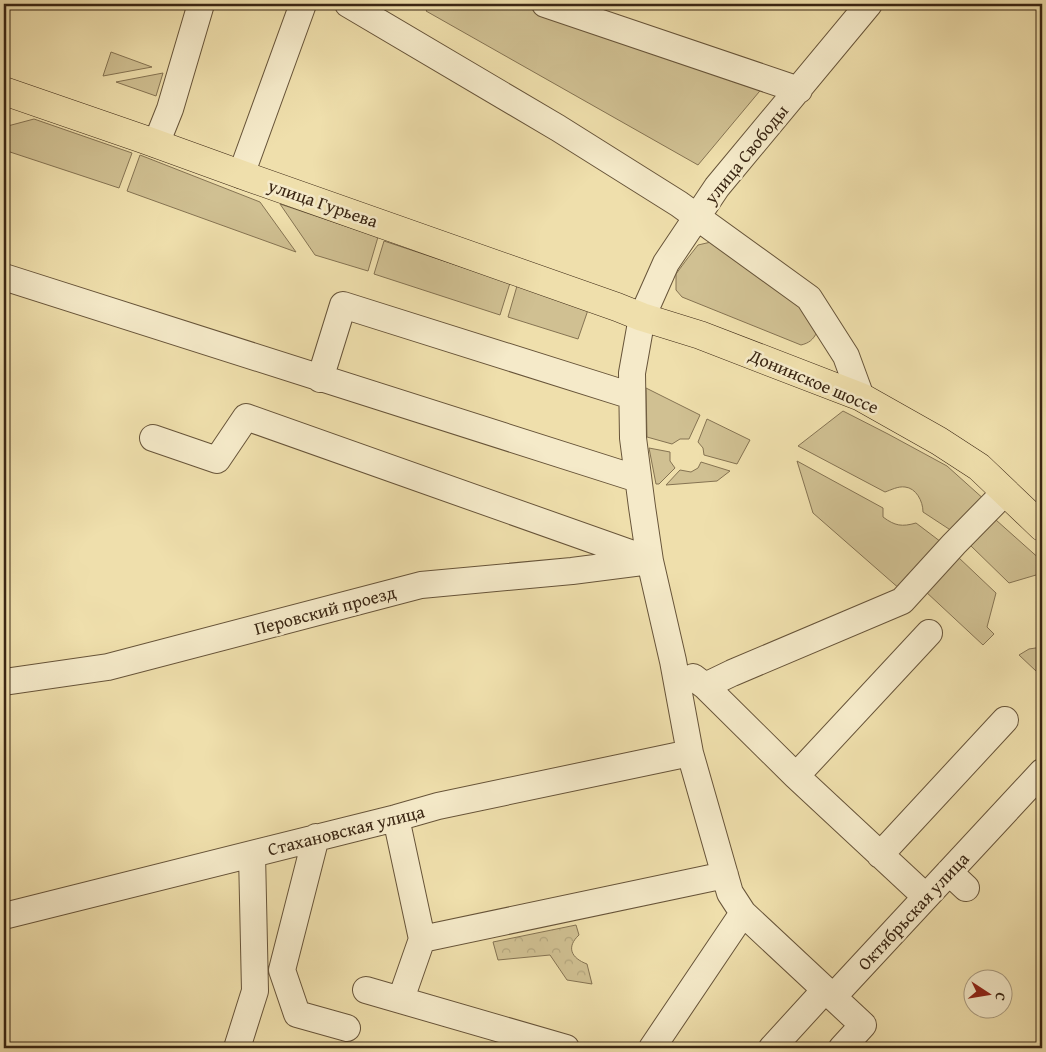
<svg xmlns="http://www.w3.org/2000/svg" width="1046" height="1052" font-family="'Gentium Book Plus',serif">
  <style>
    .grass { fill: #d0c092; stroke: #857352 }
    .park { fill: url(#park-crowns); stroke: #857352 }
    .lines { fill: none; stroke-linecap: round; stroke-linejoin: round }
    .minor-casing { stroke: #675439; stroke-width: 28 }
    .major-casing { stroke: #3a2613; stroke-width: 29 }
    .minor { stroke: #f5eac9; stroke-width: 26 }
    .major { stroke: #efdfac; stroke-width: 28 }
    .labels { text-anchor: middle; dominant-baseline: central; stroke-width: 5; stroke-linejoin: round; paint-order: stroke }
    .street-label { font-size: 18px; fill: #3a2613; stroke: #f5eac9 }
  </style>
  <defs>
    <pattern id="park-crowns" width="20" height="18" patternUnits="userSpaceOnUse" patternTransform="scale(1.25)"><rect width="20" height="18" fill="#d0c092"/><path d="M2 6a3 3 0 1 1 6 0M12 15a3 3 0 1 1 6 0" fill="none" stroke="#b3a57d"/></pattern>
  </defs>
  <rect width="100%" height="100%" fill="#efdfac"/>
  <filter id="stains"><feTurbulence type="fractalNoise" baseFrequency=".004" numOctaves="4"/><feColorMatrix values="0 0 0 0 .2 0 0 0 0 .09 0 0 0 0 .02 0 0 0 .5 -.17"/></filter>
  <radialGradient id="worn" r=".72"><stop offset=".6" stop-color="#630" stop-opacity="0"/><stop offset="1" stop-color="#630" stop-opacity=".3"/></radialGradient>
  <path class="grass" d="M 431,4 L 528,4 L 764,86 L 698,165 L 426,11 Z
    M 111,52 L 152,67 L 103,76 Z
    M 163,73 L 156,96 L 116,82 Z
    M 34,119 L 132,153 L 119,188 L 4,150 L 4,127 Z
    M 140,155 L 260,202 L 296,252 L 127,191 Z
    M 280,204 L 378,237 L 368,271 L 315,255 Z
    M 384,241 L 510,283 L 500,315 L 374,274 Z
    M 711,242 L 812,316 L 817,332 C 813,340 809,343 801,345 L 682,297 L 676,290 L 676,274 L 687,259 L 698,245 Z
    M 517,286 L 588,310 L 578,339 L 508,317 Z
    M 646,388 L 700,415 L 689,439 L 680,439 L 672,444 L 647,437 Z
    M 843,411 L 888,434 L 947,466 L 986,501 L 955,533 L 923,512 C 923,501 916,488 905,487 C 898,486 891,490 885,492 L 798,446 Z
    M 707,419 L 750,440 L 737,464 L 704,455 L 703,448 L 698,442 Z
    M 649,448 L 670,452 L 670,461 L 675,468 L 659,484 L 656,484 Z
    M 797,461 L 883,508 L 883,517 C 895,526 902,527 916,523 L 945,545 L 901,590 L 813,513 Z
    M 701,462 L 730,471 L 717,481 L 666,485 L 680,470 L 691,472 L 698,468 Z
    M 996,520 L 1042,561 L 1042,581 L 1036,575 L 1009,583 L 970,545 Z
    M 958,557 L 996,593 L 987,627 L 994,634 L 983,645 L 925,591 Z
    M 1042,647 L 1042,665 L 1036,671 L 1019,655 L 1029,649 Z"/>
  <path class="park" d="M 576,925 L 579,935 C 566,947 571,958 587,964 L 592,984 L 567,980 L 550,955 L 498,960 L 493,942 Z"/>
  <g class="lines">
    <defs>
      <path id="minor" d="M 348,4 L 558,128 L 679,204 L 809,298 L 846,356 L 861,397
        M 545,4 L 799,90
        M 156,144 L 170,109 L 201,4
        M 241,175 L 303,4
        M 4,277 L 638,479
        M 320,379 L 343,305 L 632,396
        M 153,438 L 217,460 L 246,417 L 647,559
        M 693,677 L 705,686 L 796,776 L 926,897
        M 4,682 L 108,667 L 421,585 L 572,571 L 650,561
        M 705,686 L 732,673 L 902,601 L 954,544 L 1005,492
        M 796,776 L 929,633
        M 396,818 L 422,939 L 401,999
        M 316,837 L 282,970 L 297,1014 L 347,1028
        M 880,855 L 1005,720
        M 949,872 L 966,888
        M 4,916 L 396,818 L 438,806 L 690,753
        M 422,939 L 725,875
        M 366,990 L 566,1048
        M 833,997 L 1042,772
        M 237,1048 L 255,991 L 252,854
        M 652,1048 L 743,913
        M 772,1048 L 825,990
        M 842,1048 L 863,1025 L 743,913 L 730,893 L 690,753 L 673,661 L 650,561 L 642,507 L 633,438 L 632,373 L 642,317 L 666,263 L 717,187 L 869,4"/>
      <path id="major" d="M 4,91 L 143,139 L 248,177 L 617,307 L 642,317 L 700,335 L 861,397 L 939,441 L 979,467 L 1042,527"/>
    </defs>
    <use href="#minor" class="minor-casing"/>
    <use href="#major" class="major-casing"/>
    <use href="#minor" class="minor"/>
    <use href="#major" class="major"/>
  </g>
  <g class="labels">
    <g class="street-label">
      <text transform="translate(746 154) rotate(-51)">улица Свободы</text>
      <text transform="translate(323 203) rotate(19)">улица Гурьева</text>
      <text transform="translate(814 381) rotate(23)">Донинское шоссе</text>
      <text transform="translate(325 610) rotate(-15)">Перовский проезд</text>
      <text transform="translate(346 830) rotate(-14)">Стахановская улица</text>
      <text transform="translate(913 911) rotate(-47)">Октябрьская улица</text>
    </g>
  </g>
  <rect width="1046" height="1052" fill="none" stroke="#efdfac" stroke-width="20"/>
  <rect x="5" y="5" width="1036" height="1042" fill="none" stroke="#3a2613" stroke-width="2.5"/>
  <rect x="10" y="10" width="1026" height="1032" fill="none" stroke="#3a2613"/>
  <g transform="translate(988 994) rotate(102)"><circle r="24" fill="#f5eac9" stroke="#aa9c80"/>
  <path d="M0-4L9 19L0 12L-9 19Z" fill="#8f2418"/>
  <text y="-8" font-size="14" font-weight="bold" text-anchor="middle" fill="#3a2613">С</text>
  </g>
  <rect width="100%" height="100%" filter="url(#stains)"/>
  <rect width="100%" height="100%" fill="url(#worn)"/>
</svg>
